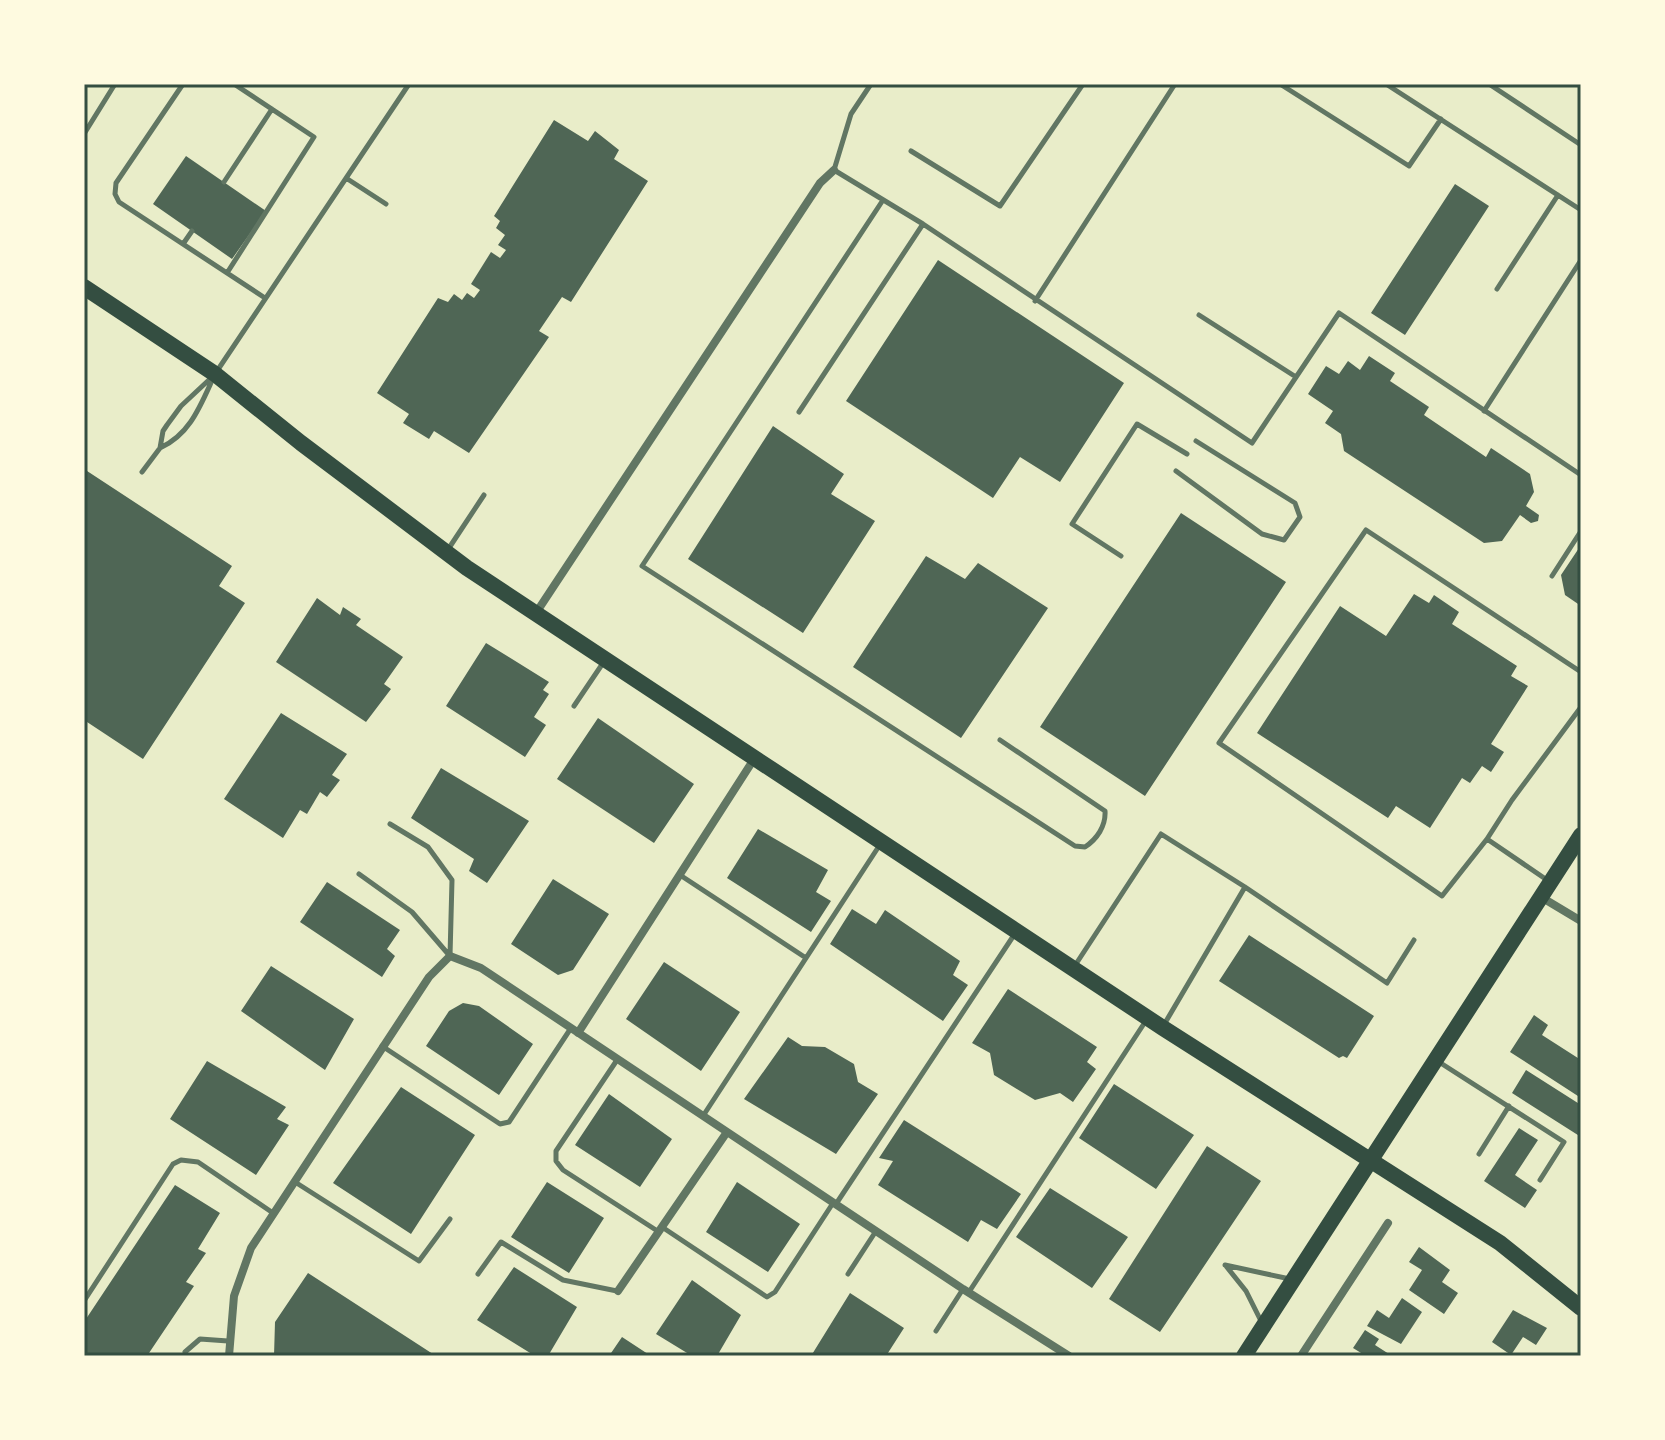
<svg xmlns="http://www.w3.org/2000/svg" width="1665" height="1440" font-family="'Space Grotesk',sans-serif">
  <style>
    .building { fill: #4f6655 }
    .lines { fill: none; stroke-linecap: round; stroke-linejoin: round }
    .service { stroke: #617663; stroke-width: 5 }
    .minor { stroke: #617663; stroke-width: 8 }
    .secondary { stroke: #344e41; stroke-width: 16 }
    .neatline { fill: none; stroke: #344e41; stroke-width: 3 }
  </style>
  <rect width="100%" height="100%" fill="#e9edc9"/>
  <path class="building" d="M 554,120 L 588,141 L 595,131 L 619,150 L 614,159 L 648,181 L 571,302 L 562,297 L 539,331 L 549,337 L 469,453 L 434,431 L 429,439 L 403,423 L 409,414 L 377,393 L 438,298 L 448,302 L 454,294 L 462,300 L 467,293 L 474,298 L 480,290 L 471,284 L 491,252 L 500,258 L 506,250 L 498,245 L 505,235 L 496,228 L 500,221 L 494,216 Z
    M 186,156 L 266,211 L 232,259 L 153,204 Z
    M 1455,184 L 1489,206 L 1405,335 L 1371,313 Z
    M 938,260 L 1124,383 L 1060,482 L 1020,457 L 993,498 L 846,401 Z
    M 1369,356 L 1395,373 L 1390,381 L 1429,407 L 1424,415 L 1486,457 L 1491,448 L 1530,474 L 1534,492 L 1526,506 L 1539,515 L 1538,521 L 1531,523 L 1520,515 L 1502,541 L 1484,543 L 1344,451 L 1341,434 L 1325,423 L 1333,411 L 1308,394 L 1326,366 L 1339,374 L 1348,361 L 1360,370 Z
    M 773,426 L 844,474 L 831,494 L 875,521 L 803,633 L 688,559 Z
    M 84,469 L 232,566 L 219,586 L 245,603 L 143,759 L 84,720 Z
    M 1181,513 L 1286,582 L 1145,796 L 1040,727 Z
    M 1581,545 L 1581,606 L 1565,595 L 1561,575 Z
    M 926,556 L 965,579 L 978,563 L 1048,608 L 961,738 L 853,667 Z
    M 1414,594 L 1429,603 L 1434,595 L 1459,612 L 1452,624 L 1517,666 L 1511,676 L 1528,686 L 1491,744 L 1504,752 L 1491,772 L 1482,766 L 1470,783 L 1462,778 L 1430,828 L 1396,806 L 1388,818 L 1257,733 L 1340,606 L 1386,636 Z
    M 317,598 L 340,615 L 343,607 L 361,619 L 356,625 L 403,657 L 384,684 L 391,689 L 366,722 L 276,662 Z
    M 486,643 L 549,682 L 543,690 L 549,694 L 534,717 L 546,725 L 525,757 L 446,706 Z
    M 281,713 L 347,754 L 332,775 L 340,780 L 327,797 L 320,792 L 307,814 L 300,810 L 283,838 L 224,799 Z
    M 598,718 L 694,784 L 654,843 L 557,779 Z
    M 441,768 L 529,821 L 487,883 L 469,871 L 474,859 L 411,818 Z
    M 758,829 L 828,870 L 816,892 L 831,901 L 811,932 L 727,878 Z
    M 553,879 L 609,914 L 573,970 L 558,975 L 511,944 Z
    M 327,882 L 400,930 L 387,949 L 395,956 L 382,977 L 300,922 Z
    M 852,909 L 876,924 L 885,910 L 960,961 L 953,975 L 968,985 L 943,1021 L 830,944 Z
    M 1249,935 L 1374,1016 L 1347,1058 L 1343,1056 L 1339,1058 L 1219,981 Z
    M 664,962 L 740,1012 L 701,1071 L 626,1019 Z
    M 271,966 L 354,1019 L 325,1070 L 241,1011 Z
    M 1008,989 L 1097,1047 L 1087,1062 L 1096,1069 L 1073,1102 L 1060,1093 L 1035,1100 L 994,1075 L 990,1053 L 972,1043 Z
    M 463,1003 L 479,1006 L 533,1044 L 499,1095 L 426,1046 L 449,1011 Z
    M 1534,1015 L 1548,1025 L 1542,1035 L 1581,1060 L 1581,1098 L 1510,1052 Z
    M 788,1037 L 802,1046 L 825,1047 L 854,1064 L 858,1082 L 878,1094 L 836,1154 L 744,1099 Z
    M 207,1061 L 286,1107 L 277,1119 L 289,1125 L 256,1175 L 170,1119 Z
    M 1526,1070 L 1581,1105 L 1581,1137 L 1512,1093 Z
    M 1114,1084 L 1194,1135 L 1156,1189 L 1079,1138 Z
    M 401,1087 L 475,1135 L 411,1234 L 333,1183 Z
    M 609,1094 L 672,1139 L 640,1187 L 575,1145 Z
    M 904,1120 L 1021,1194 L 997,1229 L 981,1220 L 968,1242 L 878,1185 L 893,1161 L 879,1158 Z
    M 1519,1128 L 1538,1140 L 1515,1175 L 1537,1190 L 1525,1208 L 1484,1181 Z
    M 1207,1146 L 1261,1181 L 1160,1332 L 1109,1299 Z
    M 547,1182 L 604,1218 L 569,1273 L 511,1237 Z
    M 737,1182 L 800,1224 L 768,1272 L 706,1232 Z
    M 175,1185 L 220,1213 L 198,1249 L 206,1253 L 186,1282 L 194,1286 L 147,1356 L 84,1356 L 84,1322 Z
    M 1050,1188 L 1128,1237 L 1092,1288 L 1016,1237 Z
    M 1419,1247 L 1450,1270 L 1442,1282 L 1458,1293 L 1444,1314 L 1409,1290 L 1422,1270 L 1409,1262 Z
    M 514,1267 L 577,1307 L 548,1356 L 535,1356 L 477,1320 Z
    M 308,1273 L 436,1356 L 274,1356 L 275,1322 Z
    M 692,1280 L 741,1315 L 717,1356 L 692,1356 L 656,1334 Z
    M 850,1293 L 904,1328 L 886,1356 L 811,1356 Z
    M 1402,1298 L 1422,1312 L 1401,1344 L 1367,1326 L 1377,1310 L 1389,1318 Z
    M 1513,1310 L 1547,1328 L 1536,1345 L 1523,1337 L 1511,1355 L 1492,1342 Z
    M 1365,1330 L 1379,1339 L 1375,1345 L 1389,1354 L 1387,1356 L 1366,1356 L 1353,1348 Z
    M 622,1337 L 651,1356 L 609,1356 Z"/>
  <g class="lines">
    <path class="service" d="M 183,84 L 116,183 L 115,194 L 119,202 L 265,298
      M 871,84 L 851,114 L 834,170 L 923,224 L 1252,443 L 1339,313 L 1581,475
      M 1280,84 L 1409,166 L 1441,119
      M 1386,84 L 1581,210
      M 1489,84 L 1581,145
      M 84,134 L 115,84
      M 911,151 L 1000,206 L 1083,84
      M 346,178 L 386,204
      M 224,182 L 272,109
      M 883,200 L 642,566 L 1075,846 L 1085,847 C 1097,839 1106,826 1105,811 L 1000,740
      M 183,244 L 192,231
      M 227,273 L 314,137 L 234,84
      M 1497,289 L 1558,195
      M 1035,301 L 1175,84
      M 1199,315 L 1296,377
      M 1484,411 L 1581,260
      M 799,412 L 923,224
      M 160,448 C 191,434 201,404 215,374 L 409,84
      M 1176,471 L 1262,534 L 1284,540 L 1300,517 L 1295,503 L 1196,441
      M 142,472 L 160,448 L 163,431 L 167,425 L 181,406 L 211,378
      M 449,548 L 484,495
      M 1121,556 L 1072,524 L 1137,424 L 1187,454
      M 1552,576 L 1581,531
      M 574,706 L 603,663
      M 390,824 L 428,847 L 452,880 L 450,956
      M 1487,839 L 1512,800 L 1581,707
      M 359,874 L 412,912 L 449,955
      M 680,875 L 806,958
      M 1547,880 L 1487,839 L 1442,896 L 1219,743 L 1366,530 L 1581,672
      M 1074,967 L 1161,834 L 1245,887
      M 1165,1023 L 1245,887 L 1387,983 L 1414,940
      M 382,1046 L 500,1124 L 509,1122 L 571,1028
      M 617,1060 L 556,1151 L 556,1161 L 563,1170 L 659,1232
      M 1439,1062 L 1564,1142 L 1540,1180
      M 703,1116 L 881,843
      M 1479,1154 L 1509,1106
      M 295,1182 L 419,1261 L 450,1219
      M 836,1204 L 1014,935
      M 662,1227 L 767,1297 L 775,1292 L 833,1203
      M 1225,1265 L 1290,1279
      M 1226,1266 L 1246,1291 L 1261,1321
      M 478,1274 L 501,1242 L 563,1280 L 617,1291
      M 848,1274 L 876,1231
      M 969,1292 L 1147,1019
      M 84,1301 L 173,1164 L 181,1160 L 198,1162 L 273,1213
      M 936,1331 L 963,1289
      M 185,1352 L 200,1339 L 228,1341"/>
    <path class="minor" d="M 536,613 L 820,183 L 834,170
      M 1541,897 L 1581,921
      M 578,1033 L 754,759
      M 618,1291 L 727,1132
      M 229,1356 L 234,1296 L 251,1248 L 429,977 L 450,956 L 481,968 L 963,1289 L 1069,1356
      M 1301,1356 L 1388,1223"/>
    <path class="secondary" d="M 84,287 L 215,374 L 301,443 L 467,568 L 1163,1028 L 1500,1243 L 1581,1308
      M 1244,1356 L 1581,835"/>
  </g>
  <rect width="1665" height="1440" fill="none" stroke="#fefae0" stroke-width="172"/>
  <rect x="86" y="86" width="1493" height="1268" class="neatline"/>
</svg>
